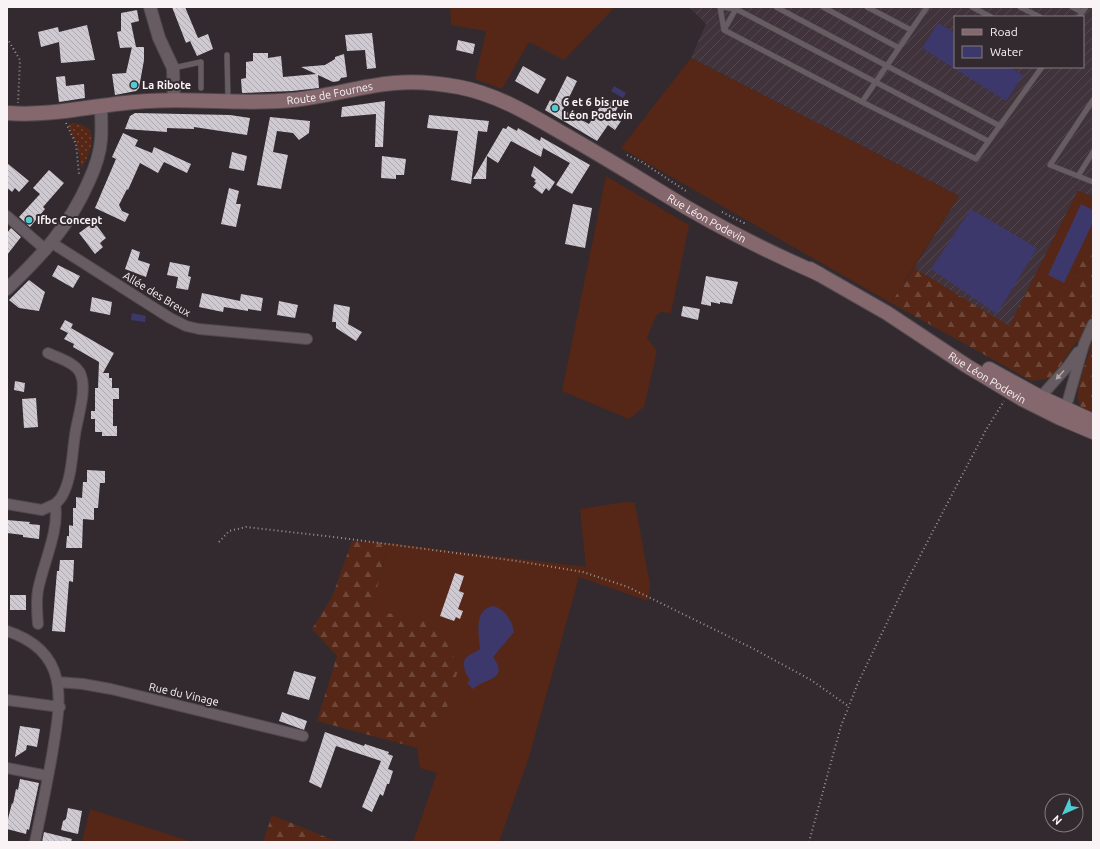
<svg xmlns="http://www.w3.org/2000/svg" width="1100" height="849" font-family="Ubuntu,sans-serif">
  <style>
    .industrial { fill: url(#industrial-furrows); fill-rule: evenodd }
    .grass { fill: #562716 }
    .forest { fill: url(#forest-firs) }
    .garden { fill: url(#garden-dots) }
    .water { fill: #3d386b }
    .building { fill: url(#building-back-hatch) }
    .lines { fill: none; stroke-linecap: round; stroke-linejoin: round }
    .service-casing { stroke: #4f484c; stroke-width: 6 }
    .minor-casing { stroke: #4f484c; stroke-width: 12 }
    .tertiary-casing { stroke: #4f484c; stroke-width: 14 }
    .secondary-casing { stroke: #4f484c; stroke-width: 16 }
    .path { stroke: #9a9396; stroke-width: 2; stroke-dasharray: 1 3; stroke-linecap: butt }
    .service { stroke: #665c61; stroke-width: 5 }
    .minor { stroke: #665c61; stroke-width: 10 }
    .tertiary { stroke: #665c61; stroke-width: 12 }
    .secondary { stroke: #85686e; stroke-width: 14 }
    .oneway { fill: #b0a8ac }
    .poi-dot { fill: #51ccd3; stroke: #322a2e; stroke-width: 1.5 }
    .labels { text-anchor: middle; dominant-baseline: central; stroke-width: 4; stroke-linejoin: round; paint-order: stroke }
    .poi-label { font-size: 11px; font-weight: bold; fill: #f9f3f6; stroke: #322a2e; text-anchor: start }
    .street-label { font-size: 11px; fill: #f9f3f6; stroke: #322a2e }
  </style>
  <defs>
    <pattern id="industrial-furrows" width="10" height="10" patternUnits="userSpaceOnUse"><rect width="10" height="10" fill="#41333b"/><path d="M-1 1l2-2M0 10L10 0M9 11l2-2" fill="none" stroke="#54474e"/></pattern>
    <pattern id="forest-firs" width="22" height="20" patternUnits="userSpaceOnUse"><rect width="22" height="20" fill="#562716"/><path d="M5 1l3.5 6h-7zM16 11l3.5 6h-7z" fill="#6f4738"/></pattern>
    <pattern id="garden-dots" width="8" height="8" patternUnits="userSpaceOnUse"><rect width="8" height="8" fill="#562716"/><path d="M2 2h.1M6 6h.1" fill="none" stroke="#6f4738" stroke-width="1.8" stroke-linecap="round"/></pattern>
    <pattern id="building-back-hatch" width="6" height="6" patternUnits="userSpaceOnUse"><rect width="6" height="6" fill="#cfc9d2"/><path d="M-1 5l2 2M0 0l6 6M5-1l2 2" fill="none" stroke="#aea9b0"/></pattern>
  </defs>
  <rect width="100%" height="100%" fill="#322a2e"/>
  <path class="industrial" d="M 689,7 L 1093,7 L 1093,197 L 1078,191 L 1009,327 L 914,268 L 959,196 L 691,58 L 706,24 ZM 955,17 L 1083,17 L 1083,67 L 955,67 Z"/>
  <path class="grass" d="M 450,7 L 615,7 L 564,60 L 529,42 L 502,89 L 475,79 L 486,31 L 451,25 Z
    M 691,58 L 959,196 L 891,303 L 621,148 Z
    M 606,176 L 689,225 L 671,313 L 661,312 L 656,316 L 647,338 L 657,351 L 644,407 L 629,419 L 562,391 Z
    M 1078,191 L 1093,197 L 1093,235 L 1067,294 L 1033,279 Z
    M 625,502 L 635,503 L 650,585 L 648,601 L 579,577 L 529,757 L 499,842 L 413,842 L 437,773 L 420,768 L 417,748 L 444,718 L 372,610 L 388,543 L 586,567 L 580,509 Z
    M 90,809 L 192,842 L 82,842 Z"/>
  <path class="forest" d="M 1093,235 L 1093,415 C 1089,413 1084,411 1082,408 C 1071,393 1086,366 1090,349 L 1076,342 L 1052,378 L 1032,381 L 891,303 L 914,268 L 1009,326 L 1033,279 L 1067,294 Z
    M 352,541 L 388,543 L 372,610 L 428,621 L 449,643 L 458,670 L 444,718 L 417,748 L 317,721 L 337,656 L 312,629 L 332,597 Z
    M 272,815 L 338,842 L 263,842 Z"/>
  <path class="garden" d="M 73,123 C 104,126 90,152 82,169 L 77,144 L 68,126 L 69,124 Z"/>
  <path class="water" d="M 938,23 L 955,33 L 955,67 L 1010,67 L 1023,75 L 1006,101 L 922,48 Z
    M 614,86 L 626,93 L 623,98 L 611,91 Z
    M 1081,204 L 1093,210 L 1093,222 L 1064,283 L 1048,275 Z
    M 971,209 L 1037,248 L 997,314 L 931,269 Z
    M 132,313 L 146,316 L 145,322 L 131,320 Z
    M 493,606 C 505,609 512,620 514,632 L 493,657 C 510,680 485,678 473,689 L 467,683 L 470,680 C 465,673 460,662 468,656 C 472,653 476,652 480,649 C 479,634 473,610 493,606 Z"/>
  <path class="building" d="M 172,7 L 185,7 L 198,38 L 208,34 L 213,49 L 197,56 L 190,41 L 186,43 Z
    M 137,10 L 139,21 L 131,23 L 136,47 L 120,48 L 117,32 L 121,31 L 121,13 Z
    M 87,25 L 95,60 L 61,63 L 59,42 L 41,47 L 38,32 L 58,27 L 59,32 Z
    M 372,33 L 376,68 L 367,69 L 365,50 L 347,51 L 345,35 Z
    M 458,40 L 475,44 L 473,54 L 456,50 Z
    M 132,47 L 144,47 L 144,60 L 139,88 L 136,91 L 115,95 L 112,74 L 126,73 Z
    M 253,53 L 268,53 L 268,58 L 281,56 L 283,77 L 316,74 L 301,67 L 325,65 L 335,59 L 335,57 L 344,54 L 347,77 L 341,78 L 339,81 L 333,82 L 318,75 L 319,88 L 292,91 L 242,93 L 241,79 L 246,78 L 246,62 L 253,61 Z
    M 523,66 L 546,79 L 538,94 L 515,81 Z
    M 65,76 L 66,86 L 84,84 L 85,98 L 59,102 L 56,77 Z
    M 567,76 L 577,81 L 563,110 L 589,124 L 605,99 L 618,107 L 613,116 L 621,121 L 615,130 L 608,125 L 597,141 L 545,110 L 550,100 L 554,102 Z
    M 385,101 L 383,147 L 375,147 L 376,114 L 341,117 L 342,107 Z
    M 135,113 L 230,115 L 250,118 L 247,135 L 194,127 L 194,129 L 167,128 L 167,132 L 125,129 L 130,116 Z
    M 429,115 L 489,121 L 487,132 L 478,131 L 471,184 L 451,180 L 458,131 L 427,128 Z
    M 270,117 L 310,121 L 309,133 L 299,140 L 293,133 L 277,131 L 273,152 L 288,155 L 281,189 L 257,185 Z
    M 508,126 L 517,131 L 518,128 L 540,141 L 541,137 L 590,165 L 572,194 L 556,185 L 570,163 L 543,148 L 541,157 L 511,141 L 498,163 L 487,156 L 486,179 L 473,179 L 503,128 L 506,129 Z
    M 123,133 L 138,140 L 135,146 L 152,153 L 154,147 L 191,164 L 187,173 L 164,162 L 158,173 L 140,163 L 128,190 L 127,189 L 119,205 L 122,211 L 129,214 L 125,222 L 95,208 L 116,159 L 112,157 Z
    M 232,152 L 247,156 L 244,171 L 229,168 Z
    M 382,156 L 406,159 L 404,175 L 396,175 L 396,179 L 381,178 Z
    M 7,163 L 29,181 L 19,192 L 15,188 L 12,192 L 7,188 Z
    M 534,166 L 555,182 L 549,191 L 546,188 L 542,194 L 533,187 L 536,183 L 534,181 L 536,180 L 531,176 Z
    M 49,170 L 64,183 L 43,207 L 45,209 L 30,227 L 19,217 L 40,194 L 33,188 Z
    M 229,188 L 239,191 L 236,204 L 241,204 L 236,227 L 221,224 Z
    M 573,204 L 592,208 L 585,248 L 565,244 Z
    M 94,222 L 106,238 L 100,243 L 103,247 L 95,254 L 79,233 Z
    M 11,228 L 21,237 L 7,255 L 7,233 Z
    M 132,249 L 140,252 L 138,260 L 150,264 L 146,277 L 125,269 Z
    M 170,262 L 190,266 L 188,276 L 191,277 L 188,290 L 176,288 L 178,277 L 167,275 Z
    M 58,265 L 80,276 L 73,288 L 52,276 Z
    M 706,276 L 738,282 L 732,304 L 720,302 L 720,304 L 711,302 L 711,306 L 701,304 Z
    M 29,280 L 45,292 L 39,311 L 19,308 L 9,300 Z
    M 202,293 L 240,301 L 241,294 L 263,298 L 261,311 L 248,309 L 248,311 L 224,307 L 223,312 L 199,307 Z
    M 92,297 L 112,302 L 110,315 L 90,311 Z
    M 279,301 L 298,305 L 295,318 L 277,315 Z
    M 334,304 L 350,307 L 348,324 L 362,332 L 356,341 L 336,328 L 336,322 L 332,322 Z
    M 683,306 L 700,309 L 698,320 L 681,316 Z
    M 65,320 L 73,324 L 71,328 L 114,353 L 103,373 L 109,373 L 109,378 L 112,378 L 112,388 L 119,388 L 119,399 L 113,399 L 113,426 L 117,426 L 117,436 L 102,436 L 102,432 L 95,432 L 95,419 L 91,419 L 91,411 L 95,411 L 95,388 L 98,388 L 99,362 L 73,347 L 74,344 L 64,339 L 68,333 L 60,329 Z
    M 15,381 L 25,383 L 24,392 L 14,390 Z
    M 36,398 L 38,427 L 24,428 L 22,399 Z
    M 87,470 L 105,471 L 105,483 L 100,483 L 98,508 L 94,508 L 94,520 L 83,519 L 82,548 L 66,548 L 67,536 L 69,536 L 69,525 L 73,526 L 73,508 L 76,508 L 76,497 L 82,498 L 83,482 L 87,482 Z
    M 7,520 L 30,522 L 29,524 L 40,525 L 39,539 L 23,537 L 23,535 L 7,533 Z
    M 60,560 L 74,560 L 73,582 L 69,581 L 65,632 L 52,631 L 57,571 L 59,571 Z
    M 455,573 L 464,576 L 459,591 L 464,593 L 458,609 L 463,611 L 460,619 L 456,617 L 454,621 L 440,616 Z
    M 10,595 L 26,595 L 26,610 L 10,610 Z
    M 294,671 L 316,677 L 309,700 L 287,694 Z
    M 282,712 L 307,721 L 304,730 L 279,721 Z
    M 20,726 L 40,729 L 37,747 L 27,745 L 26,750 L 15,757 Z
    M 325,732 L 364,746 L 365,744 L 389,752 L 388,754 L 393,756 L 388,769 L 393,771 L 389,784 L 387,784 L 383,796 L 380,794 L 372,812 L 362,807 L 381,761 L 336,746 L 321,788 L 309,782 Z
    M 20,779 L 39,783 L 29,830 L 27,829 L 26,834 L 7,829 L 7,823 L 12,803 L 13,804 L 16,789 L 18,790 Z
    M 68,808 L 82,811 L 78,834 L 61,830 L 63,821 L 66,819 Z
    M 44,832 L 72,839 L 71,842 L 42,842 Z"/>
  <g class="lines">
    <defs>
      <path id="service" d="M 720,7 L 724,30
        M 721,7 L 736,9 L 988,141
        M 737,7 L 724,30 L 862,102 L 927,7
        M 776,7 L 1000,126
        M 823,7 L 899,48
        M 867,7 L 911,30
        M 972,7 L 991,17
        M 1020,7 L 1040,17
        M 1072,7 L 1082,12
        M 1079,17 L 1086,7
        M 227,55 L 228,101
        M 173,68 L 201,62 L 201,88
        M 1093,100 L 1050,165 L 1093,182
        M 862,102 L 976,159 L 1042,67
        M 1078,176 L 1093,152"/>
      <path id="minor" d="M 7,216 L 46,250
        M 52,243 L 170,318 L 186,326 L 199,329 L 307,339
        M 1038,402 L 1045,392 L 1068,366 L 1078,352
        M 1063,413 L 1068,400 L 1084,344 L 1093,324
        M 7,504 L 42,510 L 55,504
        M 38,624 C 37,613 36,601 38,590 C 43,564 60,529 55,504 C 59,501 62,497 64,492 C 72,475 72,454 75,435 C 77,419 87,391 81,375 C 77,363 58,358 48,353
        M 7,631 C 71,652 61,701 52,755 C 47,784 41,813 35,842
        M 58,682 L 83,684 L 111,689 L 303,736
        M 7,700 L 60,707
        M 7,768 L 48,776"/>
      <path id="tertiary" d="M 150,7 L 159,38 L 173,68 L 174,100
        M 7,289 C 42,255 69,227 89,181 C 95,168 100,154 101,140 C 102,129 101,117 101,106"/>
      <g id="secondary">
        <path id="s1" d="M 7,113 C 55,117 101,103 149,101 C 197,98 244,105 292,100 C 326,97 360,86 394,83 C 415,81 438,83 459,87 C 495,94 526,112 557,130 C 592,150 627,171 661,192 C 712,224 764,250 819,274"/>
        <path id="s2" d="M 810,269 L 887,313 L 967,366 L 1022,399 L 1060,418 L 1093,432"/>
        <path d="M 989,369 L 1040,397 L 1093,421"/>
      </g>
    </defs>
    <use href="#service" class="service-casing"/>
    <use href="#minor" class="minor-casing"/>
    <use href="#tertiary" class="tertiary-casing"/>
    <use href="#secondary" class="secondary-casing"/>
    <path class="path" d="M 7,38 L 20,60 L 18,103
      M 66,123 L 76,144 L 79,174
      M 627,155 L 642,162 L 686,191
      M 722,212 L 744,223 L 744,225
      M 219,542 L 229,531 L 246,527 L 334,537 L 517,561 L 583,572 L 628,587 L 752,648 L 811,680 L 848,706
      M 809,842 L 841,726 L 858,683 L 907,581 L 957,485 L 986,430 L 1004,401"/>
    <use href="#service" class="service"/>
    <use href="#minor" class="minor"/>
    <use href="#tertiary" class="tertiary"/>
    <use href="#secondary" class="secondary"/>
  </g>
  <defs><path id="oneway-solid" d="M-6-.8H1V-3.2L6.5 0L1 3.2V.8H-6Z"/></defs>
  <use class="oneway" href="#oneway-solid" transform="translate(1060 375) rotate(132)"/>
  <g class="poi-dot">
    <circle cx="134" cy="85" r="4"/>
    <circle cx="555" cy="108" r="4"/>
    <circle cx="29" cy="220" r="4"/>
  </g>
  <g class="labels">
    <g class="poi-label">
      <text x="142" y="85">La Ribote</text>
      <text x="563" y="102">6 et 6 bis rue<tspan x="563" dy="13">Léon Podevin</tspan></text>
      <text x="37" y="220">Ifbc Concept</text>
    </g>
    <g class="street-label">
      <text stroke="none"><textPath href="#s1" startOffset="324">Route de Fournes</textPath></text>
      <text stroke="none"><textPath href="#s1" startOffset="736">Rue Léon Podevin</textPath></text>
      <text transform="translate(157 294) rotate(31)">Allée des Breux</text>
      <text stroke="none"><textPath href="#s2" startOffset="208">Rue Léon Podevin</textPath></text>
      <text transform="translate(184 694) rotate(13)">Rue du Vinage</text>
    </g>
  </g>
  <rect width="1100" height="849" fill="none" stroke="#f9f3f6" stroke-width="16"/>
  <rect x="954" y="16" width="130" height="52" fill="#322a2e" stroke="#827a7e"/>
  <rect x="962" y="29" width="20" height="6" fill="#85686e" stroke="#827a7e"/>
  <text x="990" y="36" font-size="12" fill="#f9f3f6">Road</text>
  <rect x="962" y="46" width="20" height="12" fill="#3d386b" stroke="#827a7e"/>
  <text x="990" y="56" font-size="12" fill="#f9f3f6">Water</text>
  <g transform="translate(1064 813) rotate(225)"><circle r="19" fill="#322a2e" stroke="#827a7e"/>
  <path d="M0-3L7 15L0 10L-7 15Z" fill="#51ccd3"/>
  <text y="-6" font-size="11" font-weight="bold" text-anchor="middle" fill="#f9f3f6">N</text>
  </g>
</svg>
